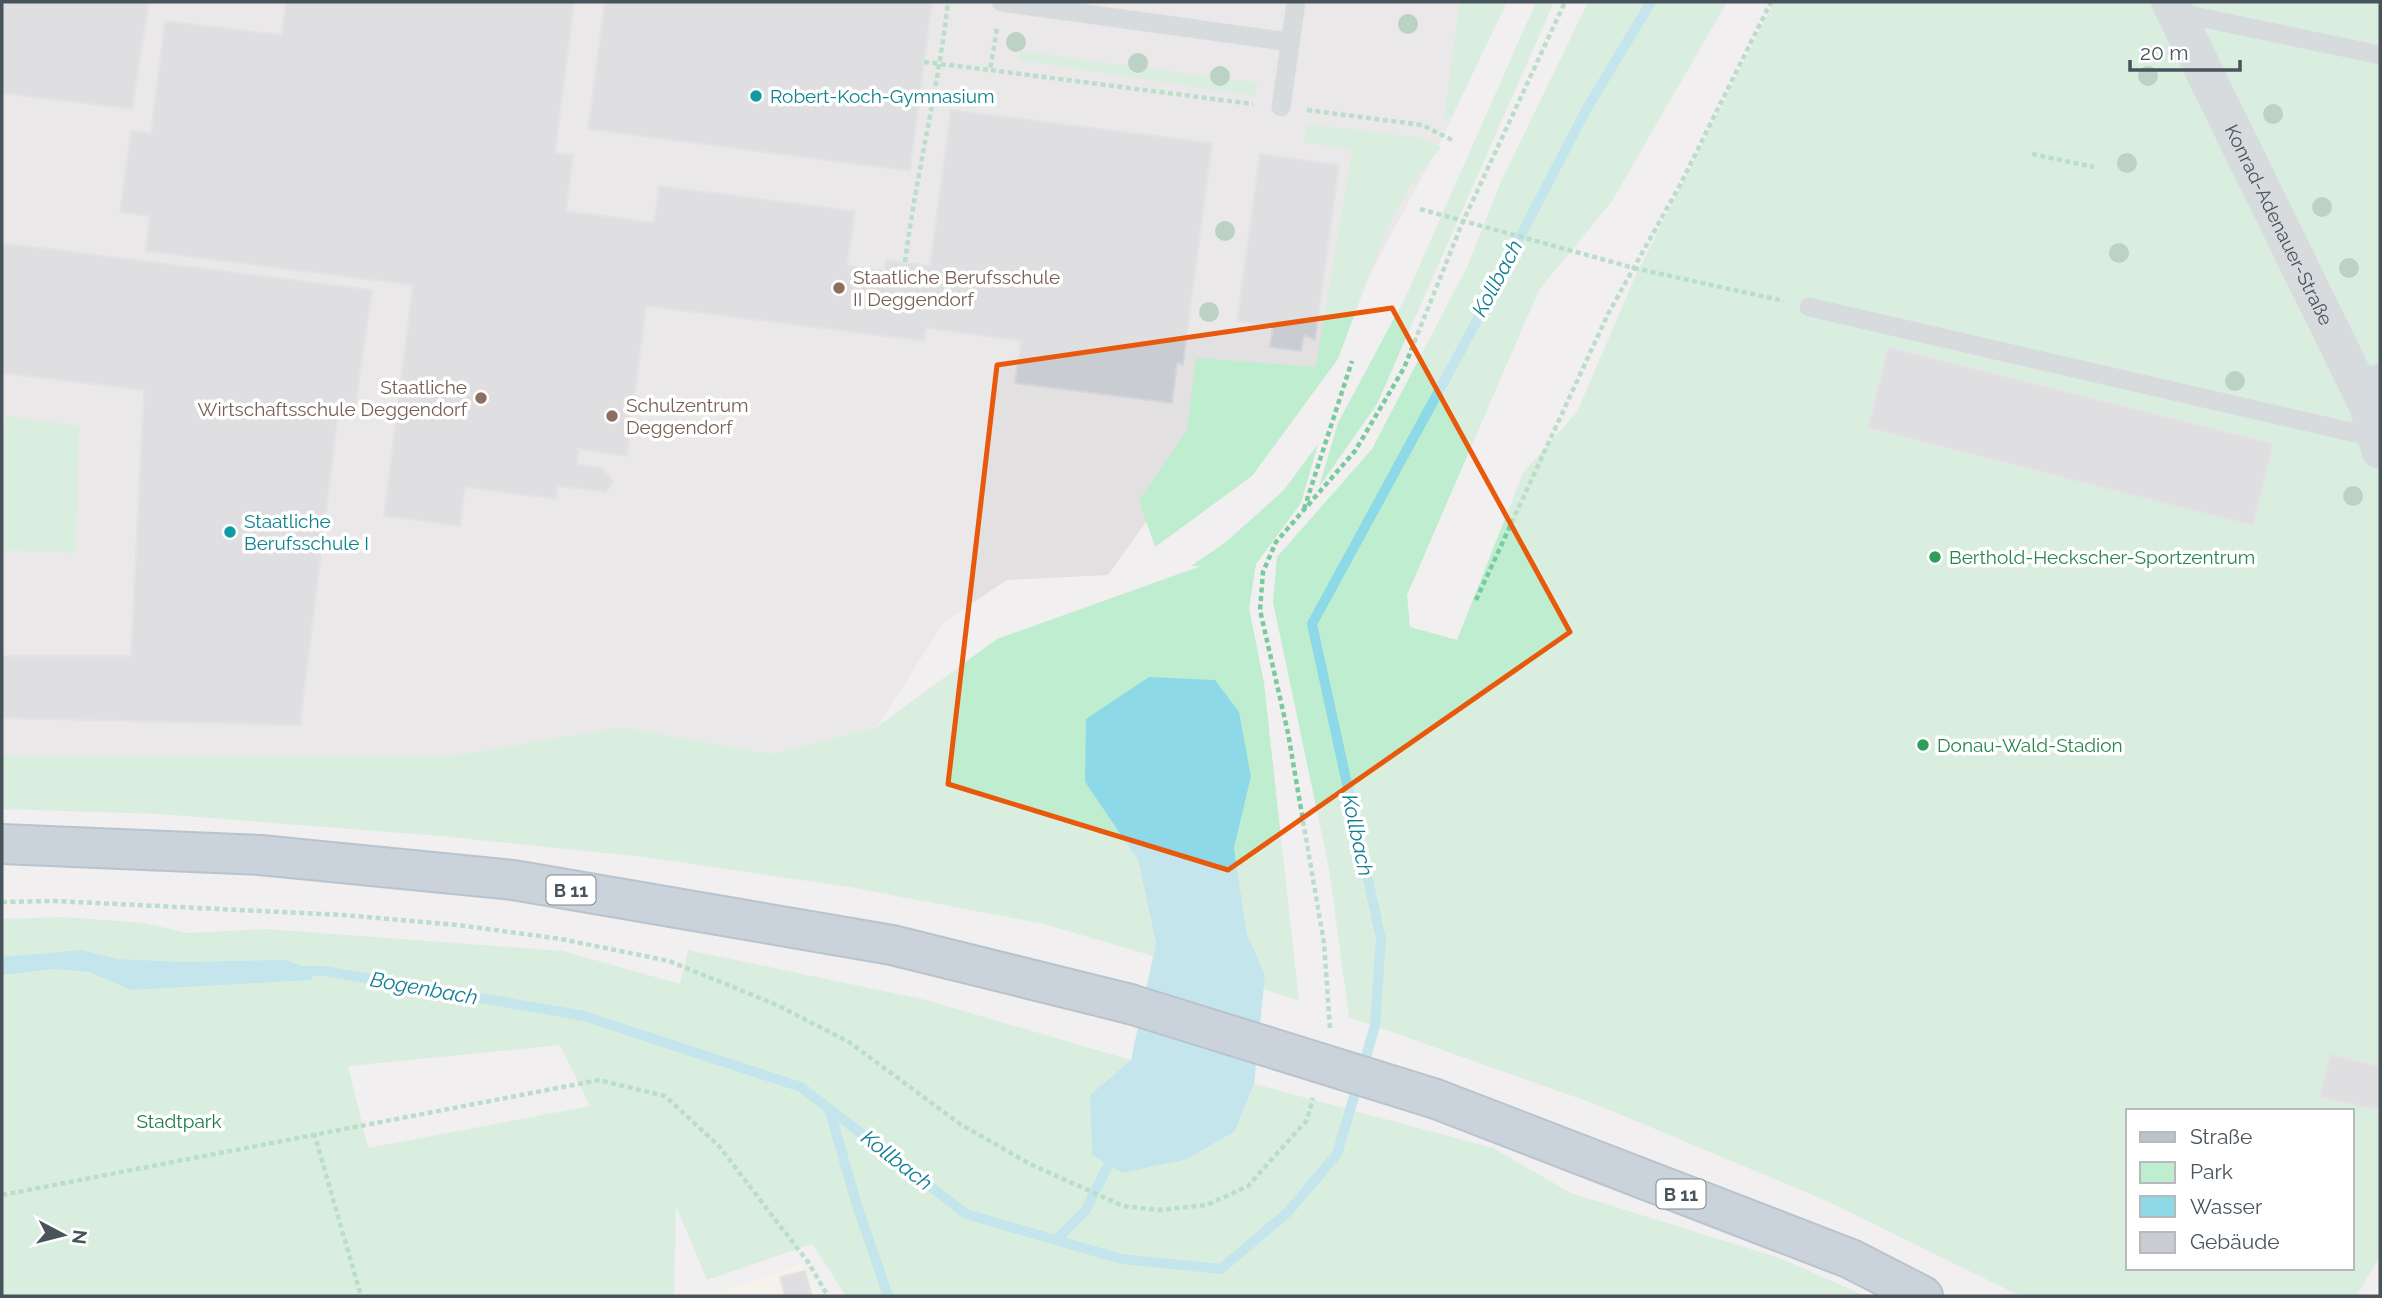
<svg xmlns="http://www.w3.org/2000/svg" width="2382" height="1298" font-family="Raleway,sans-serif">
  <style>
    .commercial { fill: #fbf5e9 }
    .education { fill: #e2e0e0 }
    .green { fill: #bfedcf; fill-rule: evenodd }
    .water { fill: #8ed9e8 }
    .lines { fill: none; stroke-linecap: round; stroke-linejoin: round }
    .stream { stroke: #8ed9e8; stroke-width: 10 }
    .building { fill: #c9ccd1; stroke: #d3d5da; stroke-width: 2 }
    .trunk-casing { stroke: #748fa7; stroke-width: 42 }
    .path { stroke: #79ca9e; stroke-width: 4.5; stroke-dasharray: 5 3.5; stroke-linecap: butt }
    .service { stroke: #bbc4cb; stroke-width: 19 }
    .minor { stroke: #bbc4cb; stroke-width: 38 }
    .trunk { stroke: #9cb1c4; stroke-width: 38 }
    .trunk-bridge-casing { stroke: #748fa7; stroke-width: 42; stroke-linecap: butt }
    .path-bridge { stroke: #79ca9e; stroke-width: 4.5; stroke-dasharray: 5 3.5; stroke-linecap: butt }
    .trunk-bridge { stroke: #9cb1c4; stroke-width: 38 }
    .tree { fill: #7baf92 }
    .marked { fill: none; stroke: #e8590c; stroke-width: 5; stroke-linejoin: round }
    .culture-dot { fill: #0f9aa8; stroke: #fff; stroke-width: 2.5 }
    .education-dot { fill: #8d6e63; stroke: #fff; stroke-width: 2.5 }
    .leisure-dot { fill: #2e9e5b; stroke: #fff; stroke-width: 2.5 }
    .labels { text-anchor: middle; dominant-baseline: central; stroke-width: 7; stroke-linejoin: round; paint-order: stroke }
    .shield { fill: #fff; stroke: #7f878c; stroke-width: 2 }
    .shield-label { font-size: 18px; font-weight: bold; fill: #48535b }
    .culture-label { font-size: 19px; fill: #0d838f; stroke: #fff; text-anchor: start }
    .street-label { font-size: 19px; fill: #48535b; stroke: #fff }
    .education-label { font-size: 19px; fill: #785e54; stroke: #fff; text-anchor: start }
    .leisure-label { font-size: 19px; fill: #27864d; stroke: #fff; text-anchor: start }
    .park-label { font-size: 19px; fill: #1b7a46; stroke: #fff }
    .water-label { font-size: 21px; font-style: italic; fill: #127f95; stroke: #fff }
  </style>
  <rect width="100%" height="100%" fill="#f1efef"/>
  <path class="commercial" d="M 803,1264 L 819,1296 L 705,1296 Z"/>
  <path class="education" d="M 2,2 L 1504,2 L 1440,143 L 1316,376 L 1194,455 L 1108,575 L 1007,580 L 944,622 L 877,727 L 772,754 L 619,727 L 452,756 L 310,757 L 2,756 Z"/>
  <path class="green" d="M 1460,2 L 1507,2 L 1452,117 L 1444,118 Z
    M 1536,2 L 1554,2 L 1377,404 L 1319,487 L 1338,423 L 1406,296 Z
    M 1588,2 L 1727,2 L 1612,201 L 1539,290 L 1407,595 L 1410,627 L 1457,640 L 1523,473 L 1577,412 L 1634,279 L 1774,2 L 2380,2 L 2380,1257 L 2356,1296 L 2020,1296 L 1827,1201 L 1595,1104 L 1349,1017 L 1329,868 L 1273,602 L 1277,557 L 1372,449 L 1468,265 L 1500,184 ZM 2128,1111 L 2352,1111 L 2352,1268 L 2128,1268 Z
    M 1020,51 L 1257,83 L 1256,96 L 1018,60 Z
    M 1307,124 L 1422,138 L 1441,147 L 1411,185 L 1385,233 L 1338,359 L 1252,476 L 1155,547 L 1139,500 L 1187,430 L 1196,358 L 1316,367 L 1352,150 L 1304,142 Z
    M 6,416 L 79,426 L 76,553 L 2,550 L 2,444 Z
    M 1318,444 L 1301,503 L 1256,564 L 1249,608 L 1264,683 L 1299,1001 L 1263,989 L 1265,975 L 1247,934 L 1234,848 L 1251,777 L 1085,782 L 1138,860 L 1156,943 L 1153,956 L 1044,924 L 850,887 L 644,857 L 441,836 L 159,814 L 2,809 L 2,756 L 452,756 L 619,727 L 772,754 L 877,727 L 997,639 L 1201,566 L 1191,566 L 1226,542 L 1284,490 Z
    M 62,917 L 145,923 L 186,933 L 266,929 L 563,951 L 680,984 L 688,950 L 926,1000 L 1131,1060 L 1090,1095 L 1092,1155 L 1122,1173 L 1235,1131 L 1254,1084 L 1493,1148 L 1571,1193 L 1782,1259 L 1866,1296 L 846,1296 L 812,1244 L 707,1280 L 676,1206 L 674,1296 L 2,1296 L 2,919 ZM 560,1045 L 590,1106 L 368,1148 L 348,1066 Z"/>
  <path class="water" d="M 1149,677 L 1215,680 L 1239,712 L 1251,777 L 1234,848 L 1247,934 L 1265,975 L 1254,1084 L 1235,1131 L 1187,1159 L 1122,1173 L 1092,1155 L 1090,1095 L 1131,1060 L 1156,943 L 1138,860 L 1085,782 L 1086,719 Z
    M 82,950 L 118,959 L 183,962 L 286,960 L 316,971 L 311,980 L 131,990 L 89,972 L 54,969 L 2,975 L 2,957 Z"/>
  <g class="lines">
    <path class="stream" d="M 304,971 L 324,971 L 584,1016 L 801,1087 L 966,1214 L 1121,1259 L 1221,1269 L 1289,1211 L 1337,1154 L 1375,1026 L 1381,939 L 1312,624 L 1465,343 L 1586,110 L 1651,2
      M 829,1108 L 856,1202 L 888,1296
      M 1056,1240 L 1086,1210 L 1108,1165"/>
  </g>
  <path class="building" d="M 2,2 L 149,2 L 132,109 L 2,93 Z
    M 286,2 L 574,2 L 555,153 L 573,155 L 566,211 L 654,223 L 659,186 L 855,211 L 847,266 L 885,271 L 886,260 L 930,266 L 951,110 L 1212,143 L 1183,364 L 1177,363 L 1172,403 L 1015,383 L 1021,341 L 926,328 L 924,341 L 646,306 L 627,456 L 579,449 L 577,465 L 602,468 L 613,481 L 606,492 L 558,486 L 556,499 L 465,487 L 460,526 L 384,516 L 413,285 L 146,251 L 150,216 L 120,212 L 131,131 L 151,133 L 165,21 L 282,35 Z
    M 605,2 L 932,2 L 910,171 L 588,129 Z
    M 1260,154 L 1339,165 L 1315,340 L 1304,335 L 1301,351 L 1270,347 L 1273,327 L 1237,321 Z
    M 2,243 L 372,290 L 355,408 L 339,406 L 300,725 L 2,718 L 2,656 L 131,656 L 144,390 L 2,373 Z
    M 1888,347 L 2273,444 L 2253,525 L 1868,428 Z
    M 2330,1055 L 2380,1066 L 2380,1110 L 2320,1097 Z
    M 805,1271 L 812,1296 L 785,1296 L 780,1277 Z"/>
  <g class="lines">
    <defs>
      <path id="trunk" d="M 2,844 L 260,855 L 513,880 L 892,945 L 1130,1004
        M 1436,1099 L 1851,1259 L 1923,1296"/>
    </defs>
    <use href="#trunk" class="trunk-casing"/>
    <path class="path" d="M 997,29 L 990,70 L 1253,104
      M 924,62 L 990,70
      M 1307,110 L 1422,125 L 1452,140
      M 2032,154 L 2094,167
      M 905,262 C 916,175 938,90 948,2
      M 1634,268 L 1784,301
      M 1304,509 L 1352,361
      M 1476,600 L 1608,314 L 1680,185 L 1771,2
      M 2,902 L 55,901 L 343,915 L 458,925 L 561,939 L 669,961 L 777,1005 L 849,1042 L 960,1124 L 1030,1164 L 1123,1206 L 1158,1210 L 1207,1205 L 1248,1186 L 1307,1120 L 1313,1098
      M 1330,1028 L 1324,943 L 1288,733 L 1260,610 L 1263,572 L 1276,542 L 1355,451 L 1404,368 L 1461,226 L 1565,2
      M 314,1133 L 361,1296
      M 2,1195 L 599,1080 L 665,1096 L 718,1145 L 808,1262 L 828,1296"/>
    <path class="service" d="M 1001,2 L 1290,42
      M 2175,12 L 2380,55
      M 1281,107 L 1296,2
      M 1809,307 L 2377,438
      M 2356,382 L 2380,373"/>
    <path class="minor" id="s1" d="M 2170,2 L 2368,406 L 2380,450"/>
    <use href="#trunk" class="trunk"/>
    <defs>
      <path id="trunk-bridge" d="M 1130,1004 L 1436,1099"/>
    </defs>
    <use href="#trunk-bridge" class="trunk-bridge-casing"/>
    <path class="path-bridge" d="M 1420,209 L 1634,268"/>
    <use href="#trunk-bridge" class="trunk-bridge"/>
  </g>
  <g class="tree">
    <circle cx="1408" cy="24" r="10"/>
    <circle cx="1016" cy="42" r="10"/>
    <circle cx="1138" cy="63" r="10"/>
    <circle cx="1220" cy="76" r="10"/>
    <circle cx="2148" cy="76" r="10"/>
    <circle cx="2273" cy="114" r="10"/>
    <circle cx="2127" cy="163" r="10"/>
    <circle cx="2322" cy="207" r="10"/>
    <circle cx="1225" cy="231" r="10"/>
    <circle cx="2119" cy="253" r="10"/>
    <circle cx="2349" cy="268" r="10"/>
    <circle cx="1209" cy="312" r="10"/>
    <circle cx="2235" cy="381" r="10"/>
    <circle cx="2353" cy="496" r="10"/>
  </g>
  <path d="M0 0H2382V1298H0ZM 1392,308 L 1570,632 L 1228,870 L 948,784 L 997,365 Z" fill="#f1efef" fill-opacity=".55" fill-rule="evenodd"/>
  <path class="marked" d="M 1392,308 L 1570,632 L 1228,870 L 948,784 L 997,365 Z"/>
  <g class="culture-dot">
    <circle cx="756" cy="96" r="7"/>
    <circle cx="230" cy="532" r="7"/>
  </g>
  <g class="education-dot">
    <circle cx="839" cy="288" r="7"/>
    <circle cx="481" cy="398" r="7"/>
    <circle cx="612" cy="416" r="7"/>
  </g>
  <g class="leisure-dot">
    <circle cx="1935" cy="557" r="7"/>
    <circle cx="1923" cy="745" r="7"/>
  </g>
  <g class="labels">
    <g class="shield">
      <rect x="546.5" y="875.5" width="49" height="29" rx="5"/>
      <rect x="1656.5" y="1179.5" width="49" height="29" rx="5"/>
    </g>
    <g class="shield-label">
      <text x="571" y="890">B 11</text>
      <text x="1681" y="1194">B 11</text>
    </g>
    <g class="culture-label">
      <text x="770" y="96">Robert-Koch-Gymnasium</text>
      <text x="244" y="521">Staatliche<tspan x="244" dy="22">Berufsschule I</tspan></text>
    </g>
    <g class="street-label">
      <text stroke="none"><textPath href="#s1" startOffset="248">Konrad-Adenauer-Straße</textPath></text>
    </g>
    <g class="education-label">
      <text x="853" y="277">Staatliche Berufsschule<tspan x="853" dy="22">II Deggendorf</tspan></text>
      <text x="467" y="387" text-anchor="end">Staatliche<tspan x="467" dy="22">Wirtschaftsschule Deggendorf</tspan></text>
      <text x="626" y="405">Schulzentrum<tspan x="626" dy="22">Deggendorf</tspan></text>
    </g>
    <g class="leisure-label">
      <text x="1949" y="557">Berthold-Heckscher-Sportzentrum</text>
      <text x="1937" y="745">Donau-Wald-Stadion</text>
    </g>
    <g class="park-label">
      <text x="179" y="1121">Stadtpark</text>
    </g>
    <g class="water-label">
      <text transform="translate(1497 278) rotate(-62)">Kollbach</text>
      <text transform="translate(1358 835) rotate(78)">Kollbach</text>
      <text transform="translate(424 988) rotate(10)">Bogenbach</text>
      <text transform="translate(897 1160) rotate(38)">Kollbach</text>
    </g>
  </g>
  <rect width="2382" height="1298" fill="none" stroke="#48535b" stroke-width="7"/>
  <rect x="2126" y="1109" width="228" height="161" fill="#ffffff" stroke="#b6babd" stroke-width="2"/>
  <rect x="2140" y="1132" width="35" height="10" fill="#bbc4cb" stroke="#b6babd" stroke-width="2"/>
  <text x="2190" y="1144" font-size="21" fill="#48535b">Straße</text>
  <rect x="2140" y="1162" width="35" height="21" fill="#bfedcf" stroke="#b6babd" stroke-width="2"/>
  <text x="2190" y="1179" font-size="21" fill="#48535b">Park</text>
  <rect x="2140" y="1196" width="35" height="21" fill="#8ed9e8" stroke="#b6babd" stroke-width="2"/>
  <text x="2190" y="1214" font-size="21" fill="#48535b">Wasser</text>
  <rect x="2140" y="1232" width="35" height="21" fill="#c9ccd1" stroke="#b6babd" stroke-width="2"/>
  <text x="2190" y="1249" font-size="21" fill="#48535b">Gebäude</text>
  <g transform="translate(63 1235) rotate(97)" stroke="#ffffff" stroke-width="5" paint-order="stroke">
  <path d="M0-5L12 26L0 18L-12 26Z" fill="#48535b"/>
  <text y="-10" font-size="19" font-weight="bold" text-anchor="middle" fill="#48535b">N</text>
  </g>
  <path d="M2130 60v10h110v-10" fill="none" stroke="#48535b" stroke-width="3.5"/>
  <text x="2140" y="60" font-size="21" fill="#48535b" stroke="#ffffff" stroke-width="5" paint-order="stroke">20 m</text>
</svg>
